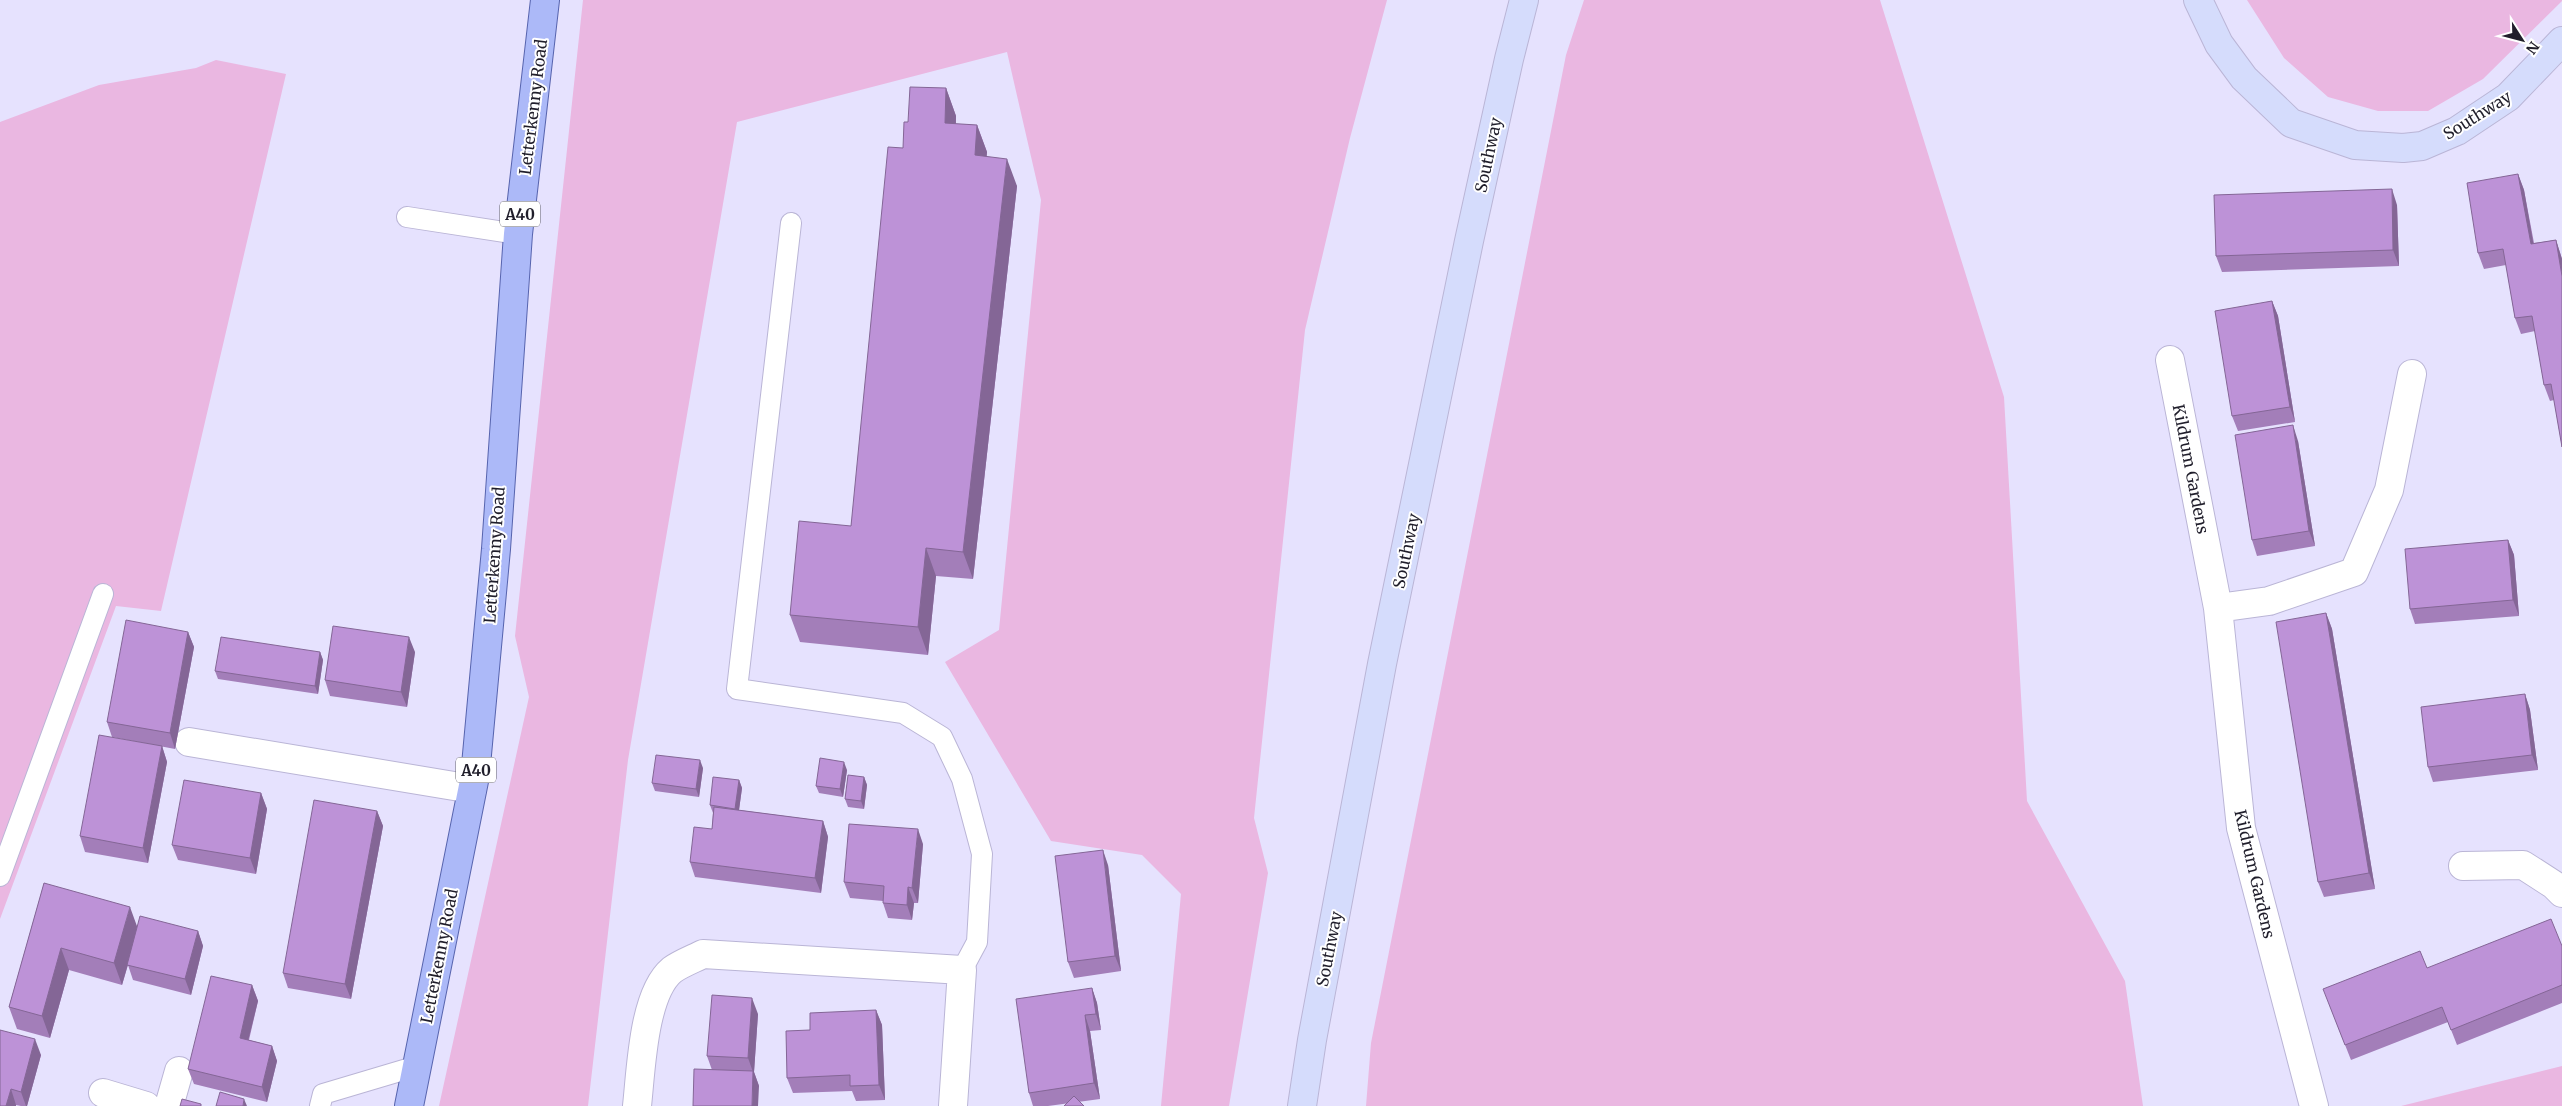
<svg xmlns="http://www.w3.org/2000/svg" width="2562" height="1106" font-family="Merriweather,serif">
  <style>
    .green { fill: #eab7e1 }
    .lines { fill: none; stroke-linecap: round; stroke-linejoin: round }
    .lane-casing { stroke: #bab5d6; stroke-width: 22 }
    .street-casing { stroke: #bab5d6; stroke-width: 30 }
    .secondary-casing { stroke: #bab5d6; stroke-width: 30 }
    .primary-casing { stroke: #5764ae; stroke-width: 30 }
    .lane { stroke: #fff; stroke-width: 20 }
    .street { stroke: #fff; stroke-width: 28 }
    .secondary { stroke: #d5dcfc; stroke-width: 28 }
    .primary { stroke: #acb9f8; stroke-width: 28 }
    .wall { fill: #a37eb9 }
    .shaded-wall { fill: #846696 }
    .building { fill: #bd92d7; stroke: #846696 }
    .labels { text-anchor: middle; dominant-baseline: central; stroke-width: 4; stroke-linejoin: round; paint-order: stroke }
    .shield { fill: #fff; stroke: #63626b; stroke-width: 1 }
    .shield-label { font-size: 15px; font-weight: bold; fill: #201e2b }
    .street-label { font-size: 16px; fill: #201e2b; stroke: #fff }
  </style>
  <rect width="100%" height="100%" fill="#e6e2fe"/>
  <path class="green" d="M 583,0 L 1387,0 L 1350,138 L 1305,330 L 1254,818 L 1268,873 L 1229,1106 L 1161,1106 L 1181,894 L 1142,855 L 1051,841 L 945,662 L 999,630 L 1041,200 L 1007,52 L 737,122 L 628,760 L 588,1106 L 439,1106 L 529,697 L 515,636 Z
    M 1584,0 L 1880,0 L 2004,397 L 2027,801 L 2125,981 L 2143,1106 L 1366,1106 L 1371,1043 L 1566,55 Z
    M 2247,0 L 2562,0 L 2562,1 L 2483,79 L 2428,111 L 2378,111 L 2328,97 L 2284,58 Z
    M 216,60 L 286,74 L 161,611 L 116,606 L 0,919 L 0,122 L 99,85 L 196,68 Z
    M 2562,1066 L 2562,1106 L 2401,1106 Z"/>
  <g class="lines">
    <defs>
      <path id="lane" d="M 407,217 L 518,234
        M 791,223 L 737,689 L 903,713 L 942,737 L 962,779 L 982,854 L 977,942 L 962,970
        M 0,876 L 103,594
        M 320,1106 L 323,1094 L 417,1066"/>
      <path id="street" d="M 2170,360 L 2218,608 L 2241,828 L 2314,1106
        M 2218,608 L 2269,601 L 2354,572 L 2389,490 L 2412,374
        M 189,742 L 472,789
        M 2463,866 L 2523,865 L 2554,885 L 2562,893
        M 103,1093 L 146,1106
        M 169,1106 L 179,1071
        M 637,1106 C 641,1071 643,994 672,970 C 680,964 693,959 703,954 L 962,970 L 953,1106"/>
      <path id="secondary" d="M 2198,0 L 2219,44 L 2244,78 L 2291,123 L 2355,145 L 2403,148 L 2422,146 L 2457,131 L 2508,97 L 2562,41
        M 1302,1106 L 1312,1040 L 1382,664 L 1469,241 L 1509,59 L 1524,0"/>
      <path id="primary" d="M 409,1106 L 475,776 L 496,549 L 518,234 L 545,0"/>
    </defs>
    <use href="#lane" class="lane-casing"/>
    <use href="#street" class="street-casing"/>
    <use href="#secondary" class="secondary-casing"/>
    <use href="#primary" class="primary-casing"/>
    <use href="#lane" class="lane"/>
    <use href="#street" class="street"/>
    <use href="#secondary" class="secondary"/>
    <use href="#primary" class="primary"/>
  </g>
  <path class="wall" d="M 946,88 L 956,116 L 956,124 L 977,125 L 987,152 L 986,157 L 1017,186 L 973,579 L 936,576 L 928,655 L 800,642 L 790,615 L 851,526 L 903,148 L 908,122 Z
    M 2518,174 L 2524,190 L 2534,243 L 2556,240 L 2562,259 L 2562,447 L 2554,400 L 2550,401 L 2544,385 L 2535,331 L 2521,334 L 2515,318 L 2506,265 L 2484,269 L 2478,253 Z
    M 2397,205 L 2399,266 L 2222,272 L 2216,256 Z
    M 2272,301 L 2278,316 L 2295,422 L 2238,431 L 2232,416 Z
    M 2298,441 L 2315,546 L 2257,556 L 2252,540 Z
    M 2508,540 L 2514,555 L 2519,616 L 2415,624 L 2410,609 Z
    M 2326,613 L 2332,629 L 2375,889 L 2324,897 L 2318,882 Z
    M 188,632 L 194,647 L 175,749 L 112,737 L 107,722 Z
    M 320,652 L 323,660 L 318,694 L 218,679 L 215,671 Z
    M 415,652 L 407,707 L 330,696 L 325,680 Z
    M 2525,694 L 2530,710 L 2538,770 L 2433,782 L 2428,767 Z
    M 162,746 L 167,762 L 148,863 L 85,852 L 80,836 Z
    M 703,768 L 699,797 L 655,791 L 652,783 Z
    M 847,770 L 843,797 L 819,793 L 816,786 Z
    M 864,777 L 867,785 L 864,809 L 848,807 L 845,799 Z
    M 739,780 L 742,788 L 739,810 L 823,821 L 828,837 L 821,893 L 695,877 L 690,862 L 712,829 L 713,813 L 710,805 Z
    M 261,793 L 267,809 L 256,874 L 178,860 L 172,845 Z
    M 377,811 L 383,826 L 351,999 L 288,988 L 283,973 Z
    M 923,844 L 918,903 L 914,903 L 912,920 L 888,918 L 883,903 L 883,901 L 850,898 L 844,882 Z
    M 1108,865 L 1121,971 L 1074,978 L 1068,962 Z
    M 44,883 L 137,926 L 198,931 L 203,946 L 191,995 L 133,980 L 128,965 L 122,985 L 69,970 L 50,1038 L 17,1029 L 9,1007 Z
    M 2562,946 L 2562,1003 L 2457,1045 L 2448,1022 L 2351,1060 L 2329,1004 L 2427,968 Z
    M 252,985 L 258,1001 L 249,1040 L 272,1046 L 277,1061 L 267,1102 L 194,1084 L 188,1069 Z
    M 1092,988 L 1097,1003 L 1101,1030 L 1090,1031 L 1100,1099 L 1048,1106 L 1033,1106 L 1029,1093 Z
    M 876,1010 L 882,1025 L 885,1100 L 856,1101 L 852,1091 L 793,1093 L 787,1078 L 810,1030 Z
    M 758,1014 L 754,1072 L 759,1086 L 712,1070 L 707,1056 Z
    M 0,1030 L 41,1055 L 27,1106 L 21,1106 L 16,1105 L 16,1106 L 0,1106 Z"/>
  <path class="shaded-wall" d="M 946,88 L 956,116 L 955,151 L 945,123 Z
    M 977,125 L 987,152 L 985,183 L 975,155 Z
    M 1007,159 L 1017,186 L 973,579 L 963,552 Z
    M 2518,174 L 2524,190 L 2536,259 L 2531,244 Z
    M 2392,189 L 2397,205 L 2399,266 L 2393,250 Z
    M 2556,240 L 2562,259 L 2562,276 Z
    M 2272,301 L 2278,316 L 2295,422 L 2290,407 Z
    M 2293,425 L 2298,441 L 2315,546 L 2309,531 Z
    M 2508,540 L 2514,555 L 2519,616 L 2513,600 Z
    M 926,548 L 936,576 L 928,655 L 918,627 Z
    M 2326,613 L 2332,629 L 2375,889 L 2369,873 Z
    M 188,632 L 194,647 L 175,749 L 170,733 Z
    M 409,637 L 415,652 L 407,707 L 401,692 Z
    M 320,652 L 323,660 L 318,694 L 315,686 Z
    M 2525,694 L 2530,710 L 2538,770 L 2532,755 Z
    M 162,746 L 167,762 L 148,863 L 143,848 Z
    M 700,760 L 703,768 L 699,797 L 696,789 Z
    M 844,762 L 847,770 L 843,797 L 840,789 Z
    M 864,777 L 867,785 L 864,809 L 861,801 Z
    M 739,780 L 742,788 L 738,817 L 735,809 Z
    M 261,793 L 267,809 L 256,874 L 250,858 Z
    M 377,811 L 383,826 L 351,999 L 345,984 Z
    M 823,821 L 828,837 L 821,893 L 815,878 Z
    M 918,829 L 923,844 L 918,903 L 912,888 Z
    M 1103,850 L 1108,865 L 1121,971 L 1115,956 Z
    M 908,887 L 914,903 L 912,920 L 907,905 Z
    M 130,907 L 138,929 L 122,985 L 114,963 Z
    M 198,931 L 203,946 L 191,995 L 185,979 Z
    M 61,948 L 69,970 L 50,1038 L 42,1016 Z
    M 252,985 L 258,1001 L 245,1053 L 240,1038 Z
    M 1092,988 L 1097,1003 L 1101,1030 L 1096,1014 Z
    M 752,998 L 758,1014 L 754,1072 L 759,1086 L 758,1106 L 752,1106 L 753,1072 L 748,1058 Z
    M 876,1010 L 882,1025 L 885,1100 L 879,1085 Z
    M 1085,1015 L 1090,1031 L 1100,1099 L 1094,1083 Z
    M 35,1039 L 41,1055 L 27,1106 L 26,1106 L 21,1092 Z
    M 272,1046 L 277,1061 L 267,1102 L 262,1087 Z
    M 11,1089 L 16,1105 L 16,1106 L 6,1106 Z
    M 244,1099 L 247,1106 L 243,1106 Z"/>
  <path class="building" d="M 910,87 L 946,88 L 945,123 L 977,125 L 975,155 L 1007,159 L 963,552 L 926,548 L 918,627 L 790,615 L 799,521 L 851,526 L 888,147 L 903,148 L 904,122 L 908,122 Z
    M 2518,174 L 2531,244 L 2556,240 L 2562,276 L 2562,447 L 2551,384 L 2544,385 L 2532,316 L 2515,318 L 2503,249 L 2478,253 L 2467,183 Z
    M 2392,189 L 2393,250 L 2216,256 L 2214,195 Z
    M 2272,301 L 2290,407 L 2232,416 L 2215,311 Z
    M 2293,425 L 2309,531 L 2252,540 L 2235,435 Z
    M 2508,540 L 2513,600 L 2410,609 L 2405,549 Z
    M 2326,613 L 2369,873 L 2318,882 L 2276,622 Z
    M 126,620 L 188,632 L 170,733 L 107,722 Z
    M 333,626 L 409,637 L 401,692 L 325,680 Z
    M 221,637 L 320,652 L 315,686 L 215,671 Z
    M 2525,694 L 2532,755 L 2428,767 L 2421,707 Z
    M 99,735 L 162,746 L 143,848 L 80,836 Z
    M 656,755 L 700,760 L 696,789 L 652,783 Z
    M 820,758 L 844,762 L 840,789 L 816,786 Z
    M 848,775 L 864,777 L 861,801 L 845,799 Z
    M 713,777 L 739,780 L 735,809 L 710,805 Z
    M 184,780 L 261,793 L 250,858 L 172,845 Z
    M 314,800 L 377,811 L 345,984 L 283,973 Z
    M 714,807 L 823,821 L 815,878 L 690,862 L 694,827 L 712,829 Z
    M 849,824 L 918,829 L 912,888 L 908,887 L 907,905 L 883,903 L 884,886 L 844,882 Z
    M 1103,850 L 1115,956 L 1068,962 L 1055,856 Z
    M 44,883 L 130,907 L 114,963 L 61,948 L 42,1016 L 9,1007 Z
    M 140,916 L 198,931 L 185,979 L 127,965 Z
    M 2551,919 L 2562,946 L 2562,985 L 2451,1030 L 2442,1007 L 2345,1045 L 2323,989 L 2420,951 L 2427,968 Z
    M 211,976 L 252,985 L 240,1038 L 272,1046 L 262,1087 L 188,1069 Z
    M 1092,988 L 1096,1014 L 1085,1015 L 1094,1083 L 1029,1093 L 1016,999 Z
    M 712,995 L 752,998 L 748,1058 L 707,1056 Z
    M 876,1010 L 879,1085 L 850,1086 L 850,1075 L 787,1078 L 786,1031 L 810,1030 L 810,1013 Z
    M 0,1030 L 35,1039 L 21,1092 L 11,1089 L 6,1106 L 0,1106 Z
    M 694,1069 L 753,1071 L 752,1106 L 693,1106 Z
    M 220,1092 L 244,1099 L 243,1106 L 216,1106 Z
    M 1074,1096 L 1084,1106 L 1064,1106 Z
    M 182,1099 L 201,1104 L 201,1106 L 180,1106 Z"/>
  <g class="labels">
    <g class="shield">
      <rect x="500" y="201.5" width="40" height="25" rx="4"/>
      <rect x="456" y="757.5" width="40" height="25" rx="4"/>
    </g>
    <g class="shield-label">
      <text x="520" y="214">A40</text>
      <text x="476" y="770">A40</text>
    </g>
    <g class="street-label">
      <text transform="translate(533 107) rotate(-83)">Letterkenny Road</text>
      <text transform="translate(2477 115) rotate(-32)">Southway</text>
      <text transform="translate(1488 155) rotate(-78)">Southway</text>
      <text transform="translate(2191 469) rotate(79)">Kildrum Gardens</text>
      <text transform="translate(1406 551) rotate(-78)">Southway</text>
      <text transform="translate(494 555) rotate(-86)">Letterkenny Road</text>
      <text transform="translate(2255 874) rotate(77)">Kildrum Gardens</text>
      <text transform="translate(1329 949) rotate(-79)">Southway</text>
      <text transform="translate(439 956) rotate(-79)">Letterkenny Road</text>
    </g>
  </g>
  <g transform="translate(2522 40) rotate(126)" stroke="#ffffff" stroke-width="4" paint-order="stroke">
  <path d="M0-4L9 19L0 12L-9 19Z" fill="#201e2b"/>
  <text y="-8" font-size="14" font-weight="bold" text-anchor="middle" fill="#201e2b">N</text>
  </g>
</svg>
